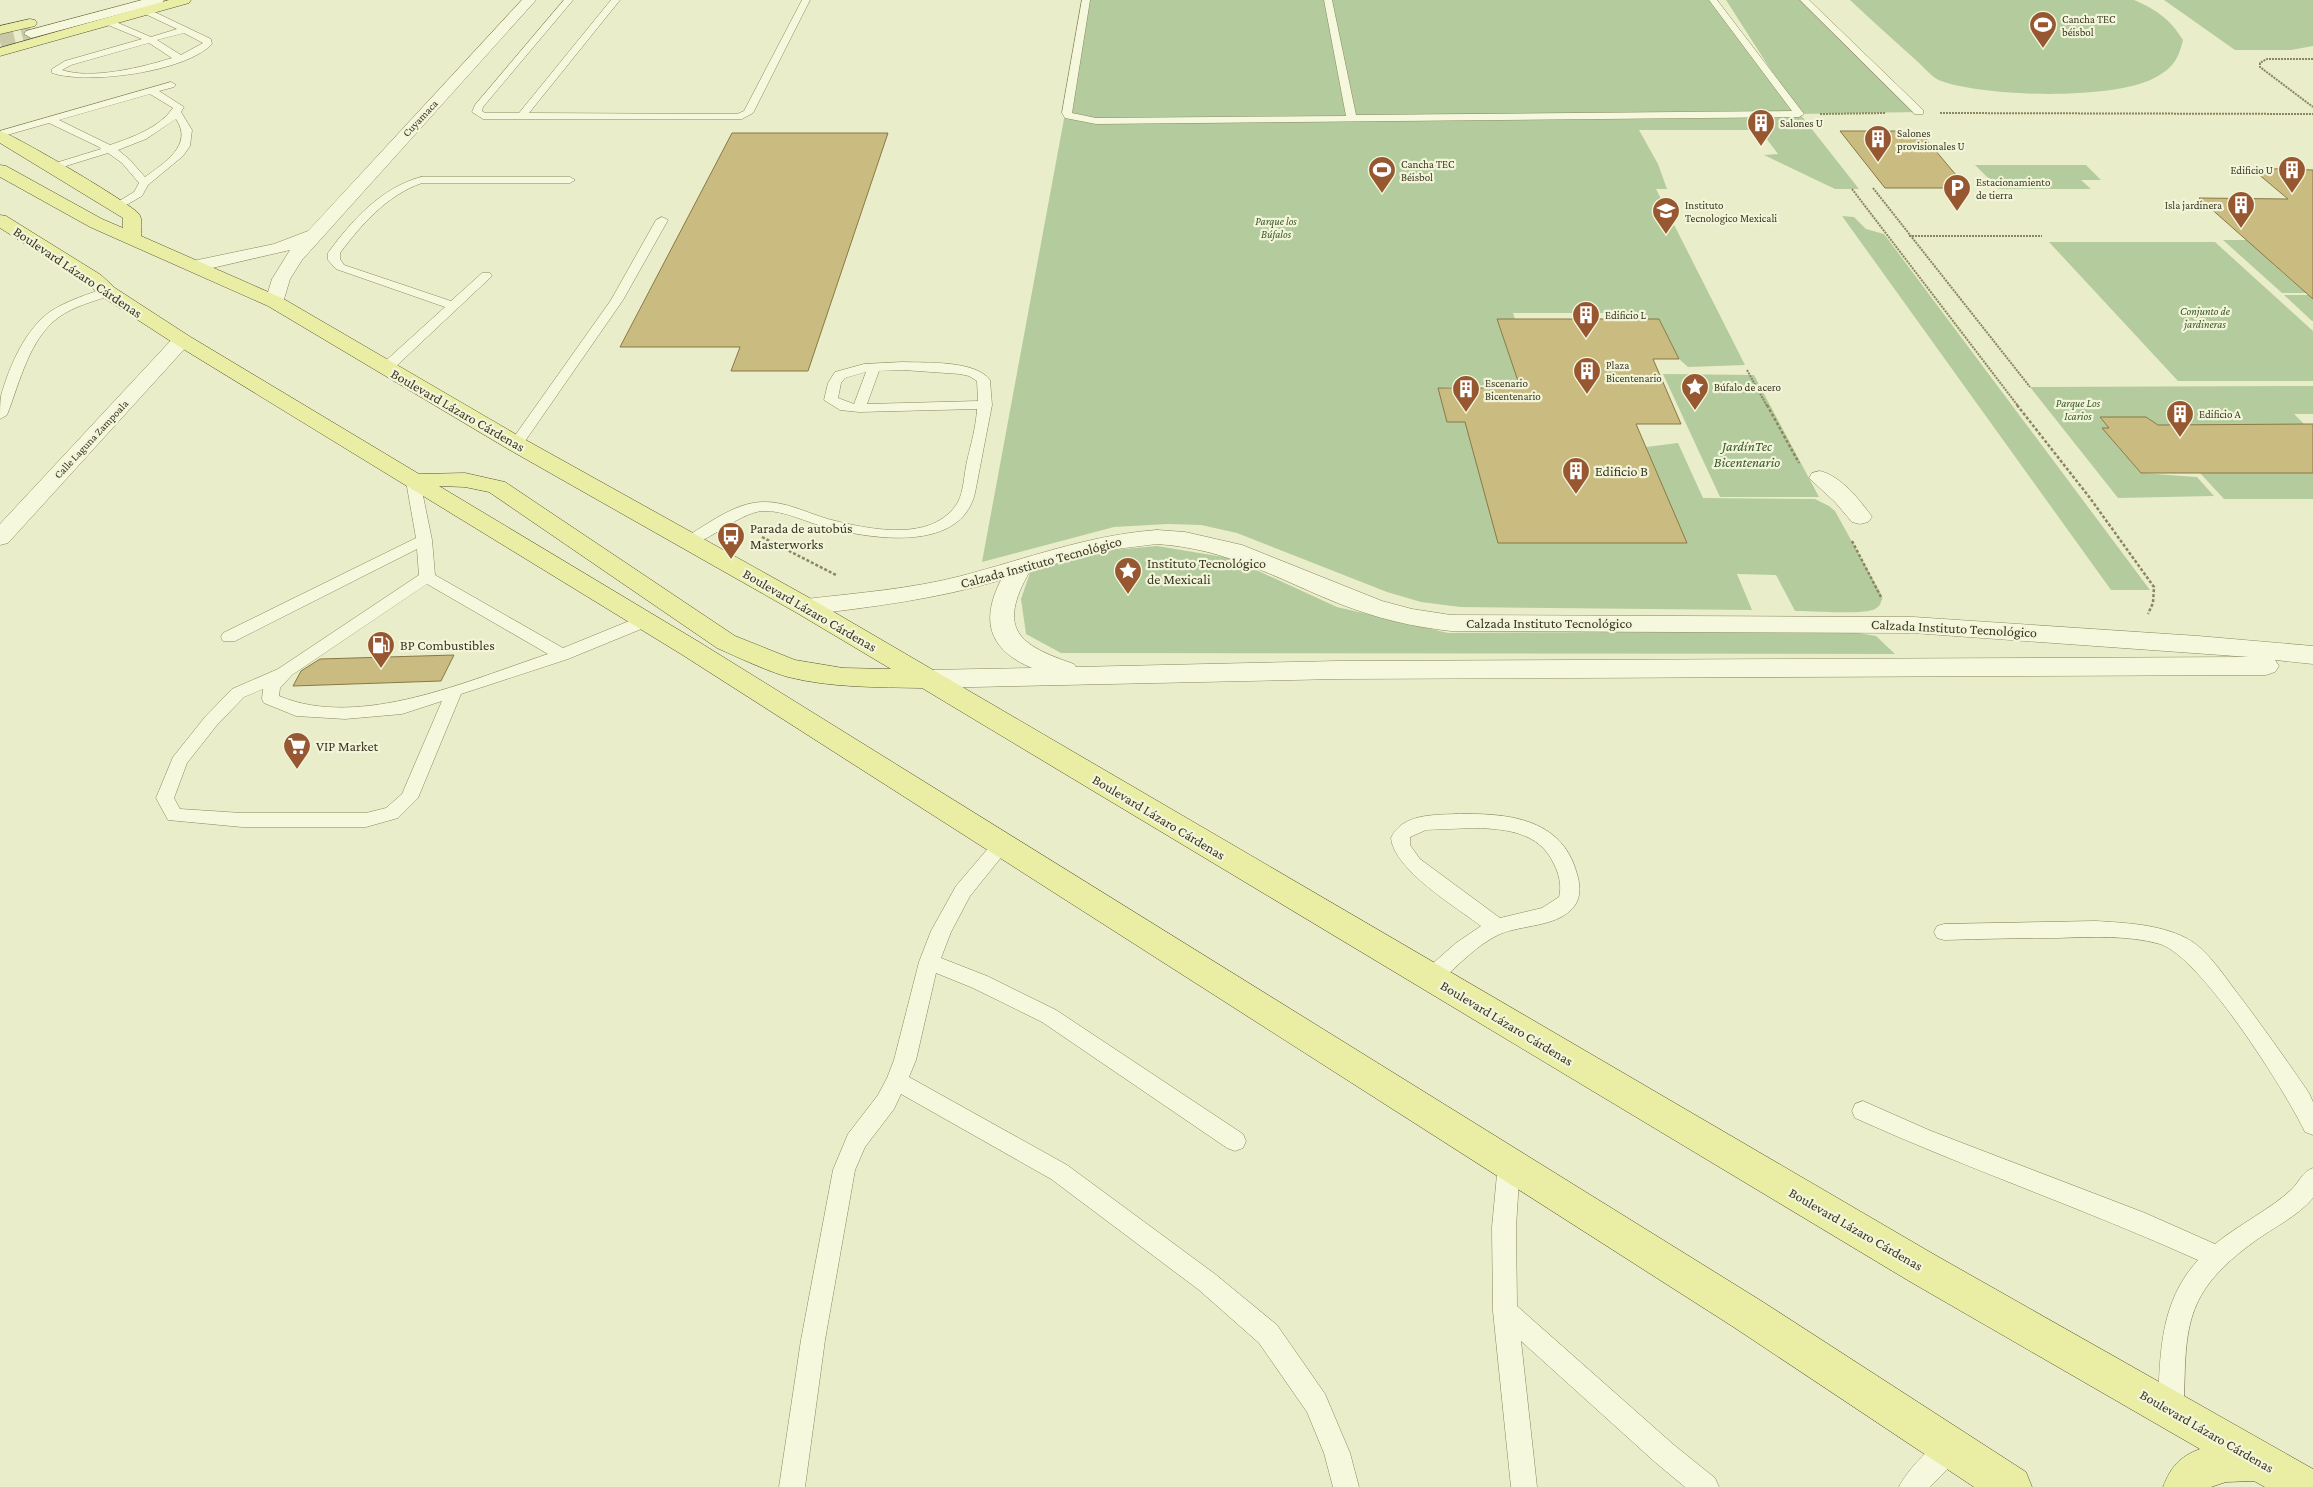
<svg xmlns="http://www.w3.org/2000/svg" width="2313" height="1487" font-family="'Crimson Pro',serif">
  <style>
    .green { fill: #b4cc9d }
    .building { fill: #cabb81; stroke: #887945 }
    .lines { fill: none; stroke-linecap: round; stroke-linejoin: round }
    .secondary-tunnel { stroke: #c7c9a7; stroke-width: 15; stroke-dasharray: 15 8; stroke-linecap: butt }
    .service-casing { stroke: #8a865e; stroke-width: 1 }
    .minor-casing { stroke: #8a865e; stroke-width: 1 }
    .tertiary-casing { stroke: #8a865e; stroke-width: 1 }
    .secondary-casing { stroke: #6c6741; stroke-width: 1 }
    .primary-casing { stroke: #585232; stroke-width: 1 }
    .path-far1 { stroke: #8a865e; stroke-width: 2; stroke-dasharray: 2 1; stroke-linecap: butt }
    .path { stroke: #8a865e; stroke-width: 2.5; stroke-dasharray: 3 2; stroke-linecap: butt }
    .service { fill: #f6f8dd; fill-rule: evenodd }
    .minor { fill: #f6f8dd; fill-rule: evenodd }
    .tertiary { fill: #f6f8dd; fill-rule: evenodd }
    .secondary { fill: #f6f8dd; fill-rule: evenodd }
    .primary { fill: #e9eea4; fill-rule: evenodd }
    .labels { text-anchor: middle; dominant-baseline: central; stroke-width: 4.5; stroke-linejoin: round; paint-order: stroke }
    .far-poi-label { font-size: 11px; fill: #3b3721; stroke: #f2f5d9; text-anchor: start }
    .far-street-label { font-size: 11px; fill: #3b3721; stroke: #f2f5d9 }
    .far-park-label { font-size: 11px; font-style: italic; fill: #395629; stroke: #f2f5d9 }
    .street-label { font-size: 14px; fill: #3b3721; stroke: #f2f5d9 }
    .park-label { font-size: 14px; font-style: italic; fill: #395629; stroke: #f2f5d9 }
    .poi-label { font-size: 14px; fill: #3b3721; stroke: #f2f5d9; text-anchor: start }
  </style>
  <rect width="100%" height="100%" fill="#eaedc9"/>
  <path class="green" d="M 1086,0 L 1713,0 L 1794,106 L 1726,0 L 1804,0 L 1919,112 L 1800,114 L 1859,189 L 1835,189 L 1764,155 L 1778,154 L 1760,130 L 1639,130 L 1658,164 L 1667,189 L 1656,189 L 1745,365 L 1688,367 L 1679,359 L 1659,319 L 1639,319 L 1636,313 L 1513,313 L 1515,319 L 1497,320 L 1511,360 L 1585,360 L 1595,384 L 1502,384 L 1438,388 L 1447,422 L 1489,422 L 1686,542 L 1646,447 L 1678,443 L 1703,498 L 1815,499 L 1829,506 L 1835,511 L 1882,596 C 1881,602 1881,606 1875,609 C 1865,615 1810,611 1795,611 L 1776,575 L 1737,574 L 1752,610 L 1460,607 L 1421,602 L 1387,592 L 1237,533 L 1201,525 L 1167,524 L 1114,527 L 982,562 Z
    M 1850,0 L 2134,0 C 2157,10 2170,19 2183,40 C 2179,57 2174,67 2158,76 C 2118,101 1985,97 1941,81 C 1932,78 1924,67 1918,62 C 1895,41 1872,21 1850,0 Z
    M 2164,0 L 2313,0 L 2313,46 L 2291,50 L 2235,50 Z
    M 1975,165 L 2086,165 L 2101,180 L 2081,180 L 2091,189 L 1999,189 Z
    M 1842,216 L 1854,217 L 1866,229 L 1884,234 L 2150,590 L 2111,590 Z
    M 2223,240 L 2313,240 L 2273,264 L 2306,293 L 2282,293 Z
    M 2049,242 L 2215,242 L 2313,331 L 2313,381 L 2178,381 Z
    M 2284,295 L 2313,295 L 2313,321 L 2312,321 Z
    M 1663,374 L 1754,375 L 1819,497 L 1720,497 Z
    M 2313,386 L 2313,414 L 2294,414 L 2313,433 L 2313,499 L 2224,499 L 2200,473 L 2237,425 L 2158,425 L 2146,417 L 2101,417 L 2109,428 L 2102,428 L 2141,473 L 2197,477 L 2214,496 L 2118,498 L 2030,387 Z
    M 1157,546 L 1230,558 L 1337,607 L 1448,633 L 1847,631 L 1876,636 L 1895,654 L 1061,653 L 1026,634 L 1021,599 L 1033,564 L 1102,551 Z"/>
  <path class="building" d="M 1840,131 L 1919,131 L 1967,188 L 1885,188 Z
    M 732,133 L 888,133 L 808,371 L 731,371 L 740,347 L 620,347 Z
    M 2251,168 L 2313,170 L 2313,299 L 2199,198 L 2288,199 Z
    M 1497,319 L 1659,319 L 1679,359 L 1653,359 L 1681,424 L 1636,424 L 1687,543 L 1498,543 L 1465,422 L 1447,422 L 1438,388 L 1503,388 L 1502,384 L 1519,384 Z
    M 2100,417 L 2146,417 L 2158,425 L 2313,424 L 2313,473 L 2141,473 L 2102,428 L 2109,428 Z
    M 454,655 L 441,681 L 293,686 L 301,671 L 320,659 Z"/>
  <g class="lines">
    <path class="secondary-tunnel" d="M 0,42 L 31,34"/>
    <defs>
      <path id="service" d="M 564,0 L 573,0 L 483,107 L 482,111 L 485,113 L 519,113 L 611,0 L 620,0 L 529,113 L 737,114 L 744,111 L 802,0 L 810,0 L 753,113 L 742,119 L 483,119 L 472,112 L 475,105 Z
        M 1082,0 L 1090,0 L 1072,113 L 1096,118 L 1346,116 L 1324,0 L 1332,0 L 1356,115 L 1792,111 L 1709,0 L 1717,0 L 1804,114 L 1799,117 L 1096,124 L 1065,118 L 1062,113 Z
        M 1800,0 L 1809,0 L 1923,110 L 1923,114 L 1915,114 Z
        M 144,7 L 211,39 L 212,44 C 186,72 87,85 52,73 L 52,69 L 65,61 L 142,39 L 103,23 L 103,19 L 109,19 L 151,37 L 177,29 L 141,12 L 140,10 ZM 184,33 L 203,43 L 181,55 L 157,40 ZM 149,43 L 172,58 C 143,67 92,80 62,70 L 71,65 Z
        M 171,82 L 176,85 L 174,87 L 159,91 L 184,107 L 181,112 L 192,130 L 190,146 L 183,156 L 148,185 L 142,196 L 121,208 L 117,209 L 111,206 L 134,192 L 139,183 L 122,163 L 108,153 L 53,170 L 48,167 L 49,165 L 101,149 L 99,147 L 49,123 L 0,137 L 0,131 ZM 150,94 L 173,108 C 159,128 133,137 110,145 L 59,120 ZM 176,119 C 194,145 164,163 145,177 L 129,159 L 118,150 L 146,139 Z
        M 421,177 L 570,177 L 575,180 L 570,183 L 422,183 C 387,195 361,225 340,253 L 340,259 L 344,265 L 451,301 L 482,273 L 490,273 L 492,276 L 391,371 L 386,372 L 380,368 L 381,365 L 445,307 L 336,269 L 328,260 L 328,253 C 351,221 382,187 421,177 Z
        M 662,217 L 668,220 L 623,300 L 521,447 L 511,447 L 509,444 L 611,300 L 656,220 Z
        M 108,288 L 112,289 L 114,292 L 112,295 C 95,301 74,306 59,317 C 29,339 20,382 7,415 L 0,419 C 0,412 0,403 1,396 C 9,367 25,329 51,311 C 67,301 89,293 108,288 Z
        M 903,362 C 926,363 975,360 990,380 L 992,405 L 975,493 C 961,553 872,539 829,528 C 807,523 785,510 763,511 C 738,512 702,549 684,544 L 681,541 L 684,538 C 708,524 734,503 762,502 C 785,501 807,513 828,519 C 867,529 933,544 958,502 C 964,490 964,474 967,461 C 971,444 976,427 977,409 L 859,412 L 840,410 L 824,400 L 828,383 L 835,372 L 864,364 ZM 903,370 L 960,374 L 969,376 L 977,381 L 978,401 L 867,404 L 879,371 ZM 866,372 L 854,404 L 838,398 L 841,383 L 845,378 Z
        M 413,477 L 420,481 L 432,540 L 435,575 L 563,648 L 639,617 L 651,617 L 653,621 L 651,625 L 568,659 L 461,694 L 418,798 L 398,818 L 366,827 L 242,827 L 168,820 L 156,798 L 173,757 L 205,717 L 232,689 L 278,669 L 419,575 L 417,549 L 235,641 L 223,641 L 221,637 L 223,633 L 416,538 L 406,481 ZM 427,584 L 548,654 C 469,680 360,730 279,696 L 280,688 L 292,675 ZM 263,689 L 262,699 L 264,703 L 296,716 L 345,719 L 402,714 L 442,701 L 402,794 L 386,808 L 366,813 L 242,813 L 180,809 L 174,798 L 187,763 L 217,725 L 244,697 Z
        M 1456,814 C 1506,813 1562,817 1577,874 C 1581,887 1581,900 1571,910 C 1553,927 1522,925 1500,934 C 1476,945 1457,967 1437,984 L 1430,986 L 1423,984 L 1420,978 L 1423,972 L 1456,943 L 1481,926 C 1456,907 1394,870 1391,838 C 1402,814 1432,815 1456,814 ZM 1475,828 C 1507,829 1539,832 1554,864 C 1559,874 1562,886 1559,897 L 1542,908 L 1500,918 L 1420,859 L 1410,845 L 1410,837 L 1426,830 Z
        M 1003,837 L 1010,839 L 1012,844 L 970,896 L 951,932 L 941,958 L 987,976 L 1056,1010 L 1243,1134 L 1246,1141 L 1243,1148 L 1235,1151 L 1227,1148 L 1042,1022 L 973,988 L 936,973 L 916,1060 L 909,1077 L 1067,1165 L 1215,1274 L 1277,1325 L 1325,1394 L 1350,1453 L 1359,1487 L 1333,1487 L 1324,1453 L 1307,1412 L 1259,1343 L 1199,1290 L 1051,1179 L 901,1094 L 894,1109 L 865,1147 L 855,1170 L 825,1340 L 805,1487 L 779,1487 L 801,1340 L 833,1170 L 848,1134 L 878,1095 L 887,1078 L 894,1060 L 919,962 L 931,931 L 956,886 L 996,839 Z
        M 2096,921 C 2126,923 2158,924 2186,938 C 2206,948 2222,973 2235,990 C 2261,1024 2285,1058 2309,1093 L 2313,1102 L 2313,1135 L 2305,1132 C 2286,1092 2201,957 2160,944 C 2128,935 2092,937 2058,938 C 2020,938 1982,939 1944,940 L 1937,938 L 1934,932 L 1937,926 L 1944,924 Z
        M 1863,1101 L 1931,1131 L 2145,1213 L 2215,1244 C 2238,1225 2271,1209 2292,1189 C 2300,1181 2302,1172 2313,1168 L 2313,1198 C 2297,1217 2274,1227 2255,1241 C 2182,1294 2186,1327 2184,1410 L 2180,1419 L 2171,1423 L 2162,1419 L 2158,1410 C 2160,1355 2159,1303 2198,1260 C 2085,1209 1968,1169 1855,1118 L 1852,1111 L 1855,1104 Z
        M 1509,1154 L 1517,1157 L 1520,1164 L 1516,1227 L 1517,1306 L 1674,1445 L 1715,1478 L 1719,1487 L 1685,1487 L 1656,1463 L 1521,1341 L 1537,1487 L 1511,1487 L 1493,1311 L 1492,1227 L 1498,1164 L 1501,1157 Z
        M 1951,1434 L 1960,1438 L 1964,1447 L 1960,1456 L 1930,1487 L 1899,1487 C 1906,1471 1935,1441 1951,1434 Z"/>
      <path id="minor" d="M 522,0 L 536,0 L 302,260 L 290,279 L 282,306 L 275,308 L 268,306 L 265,302 L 272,279 L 290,250 L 195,272 L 188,270 L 186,266 L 188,262 L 274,244 L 308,231 Z
        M 182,334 L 189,336 L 192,340 L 189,344 L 8,543 L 0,545 L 0,524 L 175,336 Z
        M 1820,471 C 1841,476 1860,500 1872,517 L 1868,522 L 1860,524 L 1852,522 L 1835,502 L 1809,478 L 1812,473 Z"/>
      <path id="tertiary" d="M 1157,530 L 1185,532 L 1242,545 L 1382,601 L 1412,609 L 1451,615 L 1913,617 L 2198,636 L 2313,646 L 2313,664 L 2275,660 L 2279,666 L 2275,672 L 2266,675 L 1338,679 L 928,688 L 919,685 L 915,679 L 919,673 L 928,670 L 1032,668 C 989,650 980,621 1001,580 C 937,599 872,607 806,615 L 797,613 L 794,607 L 797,601 L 806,599 C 858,593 910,589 961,576 C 1026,559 1088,535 1157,530 ZM 1157,544 C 1229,549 1275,578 1340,604 C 1376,618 1413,627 1451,631 L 1913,633 L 2249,657 L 1338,661 L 1076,667 L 1074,664 C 1019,645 996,630 1030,571 L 1101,551 Z"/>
      <path id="secondary" d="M 142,0 L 164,0 L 162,3 L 31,38 L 24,34 L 26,31 Z"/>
      <path id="primary" d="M 169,0 L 191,0 L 189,3 L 0,56 L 0,48 Z
        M 30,19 L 35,20 L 37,23 L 35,26 L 0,34 L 0,26 Z
        M 0,131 C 13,134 132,204 139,214 C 143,219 141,230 141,236 L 282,298 L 524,439 L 815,601 L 1935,1255 L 2313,1469 L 2313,1487 L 2265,1487 L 2254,1481 L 2226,1482 L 2211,1487 L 2163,1487 C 2171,1467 2179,1457 2200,1449 L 1909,1281 L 922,688 C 877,687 832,688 788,677 C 764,670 740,658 717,648 L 489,492 L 465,487 L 439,486 L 699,642 L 1763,1302 L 2026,1472 L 2032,1487 L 1974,1487 L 1735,1328 L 681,654 L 175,344 L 101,296 L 87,283 L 0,228 L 0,215 L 6,216 L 101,275 L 115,288 L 189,336 L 419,474 L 465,473 L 505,482 L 735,636 L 795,660 L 843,668 L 891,669 L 797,613 L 508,449 L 268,306 L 90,227 L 0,177 L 0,165 L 6,166 L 102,219 L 123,228 L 123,218 L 0,143 Z"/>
    </defs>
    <use href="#service" class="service-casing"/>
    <use href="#minor" class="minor-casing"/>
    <use href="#tertiary" class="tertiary-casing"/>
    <use href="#secondary" class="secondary-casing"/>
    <use href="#primary" class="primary-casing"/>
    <path class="path-far1" d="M 2313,59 L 2267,59 L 2260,63 L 2260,67 L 2313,107
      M 1940,113 L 2313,114
      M 1820,114 L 1886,113
      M 1873,188 L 2030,387
      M 1852,189 L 2018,406
      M 1909,236 L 2042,236
      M 1747,370 L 1767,406"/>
    <path class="path" d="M 1767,405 L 1799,463
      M 2017,405 L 2090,498 L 2154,587 L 2153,603 L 2148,614
      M 762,537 L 836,575
      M 1852,541 L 1882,599"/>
    <use href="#service" class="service"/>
    <use href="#minor" class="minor"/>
    <use href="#tertiary" class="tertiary"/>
    <use href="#secondary" class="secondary"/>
    <use href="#primary" class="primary"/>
  </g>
  <defs>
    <symbol id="stadium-pin" viewBox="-11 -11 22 30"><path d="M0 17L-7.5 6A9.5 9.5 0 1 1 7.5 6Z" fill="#975730" stroke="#f2f5d9"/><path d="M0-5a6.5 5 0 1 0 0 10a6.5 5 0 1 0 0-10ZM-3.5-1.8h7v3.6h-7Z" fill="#fff"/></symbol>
    <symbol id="building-pin" viewBox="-11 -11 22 30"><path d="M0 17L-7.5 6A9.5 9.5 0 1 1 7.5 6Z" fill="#975730" stroke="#f2f5d9"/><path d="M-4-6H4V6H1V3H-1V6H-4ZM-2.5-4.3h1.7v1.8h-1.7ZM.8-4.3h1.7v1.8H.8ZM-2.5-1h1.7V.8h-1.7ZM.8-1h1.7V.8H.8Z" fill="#fff"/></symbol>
    <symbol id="parking-pin" viewBox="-11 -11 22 30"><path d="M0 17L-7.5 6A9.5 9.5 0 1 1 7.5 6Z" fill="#975730" stroke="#f2f5d9"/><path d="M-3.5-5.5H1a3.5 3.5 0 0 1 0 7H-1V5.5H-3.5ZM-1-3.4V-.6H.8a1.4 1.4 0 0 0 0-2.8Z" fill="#fff"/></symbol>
    <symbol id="university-pin" viewBox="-11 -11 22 30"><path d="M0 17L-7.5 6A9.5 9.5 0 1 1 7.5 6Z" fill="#975730" stroke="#f2f5d9"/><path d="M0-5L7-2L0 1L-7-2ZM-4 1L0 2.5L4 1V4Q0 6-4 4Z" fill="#fff"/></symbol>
    <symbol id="sight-pin" viewBox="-11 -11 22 30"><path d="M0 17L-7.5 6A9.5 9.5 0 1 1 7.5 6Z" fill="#975730" stroke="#f2f5d9"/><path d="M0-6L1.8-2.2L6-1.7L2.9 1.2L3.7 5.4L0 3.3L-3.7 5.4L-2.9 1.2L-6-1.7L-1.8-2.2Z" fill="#fff"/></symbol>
    <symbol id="bus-pin" viewBox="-11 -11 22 30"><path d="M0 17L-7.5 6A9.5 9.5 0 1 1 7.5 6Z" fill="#975730" stroke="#f2f5d9"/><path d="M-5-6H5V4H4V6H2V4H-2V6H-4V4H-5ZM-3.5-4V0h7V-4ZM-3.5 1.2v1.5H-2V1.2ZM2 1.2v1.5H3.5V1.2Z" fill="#fff"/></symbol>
    <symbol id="fuel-pin" viewBox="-11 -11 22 30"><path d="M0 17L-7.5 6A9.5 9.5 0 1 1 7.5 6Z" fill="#975730" stroke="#f2f5d9"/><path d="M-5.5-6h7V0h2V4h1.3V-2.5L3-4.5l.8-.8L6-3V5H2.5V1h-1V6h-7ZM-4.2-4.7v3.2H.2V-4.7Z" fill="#fff"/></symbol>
    <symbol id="supermarket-pin" viewBox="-11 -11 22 30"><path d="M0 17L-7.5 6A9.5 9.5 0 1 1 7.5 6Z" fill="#975730" stroke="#f2f5d9"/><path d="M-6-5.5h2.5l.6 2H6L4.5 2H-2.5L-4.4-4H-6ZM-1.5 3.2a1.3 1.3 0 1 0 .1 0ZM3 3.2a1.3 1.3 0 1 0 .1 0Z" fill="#fff"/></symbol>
  </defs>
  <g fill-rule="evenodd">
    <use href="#stadium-pin" x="2027" y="9" width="32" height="43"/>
    <use href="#building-pin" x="1745" y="107" width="32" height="43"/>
    <use href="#building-pin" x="1862" y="123" width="32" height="43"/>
    <use href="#stadium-pin" x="1366" y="154" width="32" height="43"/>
    <use href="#building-pin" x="2276" y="154" width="32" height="43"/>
    <use href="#parking-pin" x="1941" y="172" width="32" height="43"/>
    <use href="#building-pin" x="2225" y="189" width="32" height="43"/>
    <use href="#university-pin" x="1650" y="195" width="32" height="43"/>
    <use href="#building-pin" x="1570" y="299" width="32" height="43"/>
    <use href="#building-pin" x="1571" y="355" width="32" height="43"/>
    <use href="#sight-pin" x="1679" y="371" width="32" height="43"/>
    <use href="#building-pin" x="1450" y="373" width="32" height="43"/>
    <use href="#building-pin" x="2164" y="398" width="32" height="43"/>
    <use href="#building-pin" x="1560" y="455" width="32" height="43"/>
    <use href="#bus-pin" x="715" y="520" width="32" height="43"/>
    <use href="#sight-pin" x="1112" y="555" width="32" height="43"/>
    <use href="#fuel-pin" x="365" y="629" width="32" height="43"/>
    <use href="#supermarket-pin" x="281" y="730" width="32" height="43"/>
  </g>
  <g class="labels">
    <g class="far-poi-label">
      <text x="2062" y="19">Cancha TEC<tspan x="2062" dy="13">béisbol</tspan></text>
      <text x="1780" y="123">Salones U</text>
      <text x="1897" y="133">Salones<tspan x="1897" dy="13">provisionales U</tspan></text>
      <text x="1401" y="164">Cancha TEC<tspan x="1401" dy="13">Béisbol</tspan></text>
      <text x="2273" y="170" text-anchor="end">Edificio U</text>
      <text x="1976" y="182">Estacionamiento<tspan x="1976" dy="13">de tierra</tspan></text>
      <text x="1685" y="205">Instituto<tspan x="1685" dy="13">Tecnologico Mexicali</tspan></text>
      <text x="2222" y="205" text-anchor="end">Isla jardinera</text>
      <text x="1605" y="315">Edificio L</text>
      <text x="1606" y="365">Plaza<tspan x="1606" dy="13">Bicentenario</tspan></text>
      <text x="1485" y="383">Escenario<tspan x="1485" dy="13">Bicentenario</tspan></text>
      <text x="1714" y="387">Búfalo de acero</text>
      <text x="2199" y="414">Edificio A</text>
    </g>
    <g class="far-street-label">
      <text transform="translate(420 118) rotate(-47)">Cuyamaca</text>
      <text transform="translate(91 439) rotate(-47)">Calle Laguna Zampoala</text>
    </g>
    <g class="far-park-label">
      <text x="1276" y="221">Parque los<tspan x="1276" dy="13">Búfalos</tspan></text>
      <text x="2205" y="311">Conjunto de<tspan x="2205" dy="13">jardineras</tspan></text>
      <text x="2078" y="403">Parque Los<tspan x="2078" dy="13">Icarios</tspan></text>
    </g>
    <g class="street-label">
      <text transform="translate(78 272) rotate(34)">Boulevard Lázaro Cárdenas</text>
      <text transform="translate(458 410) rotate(30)">Boulevard Lázaro Cárdenas</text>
      <text transform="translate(1041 562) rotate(-15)">Calzada Instituto Tecnológico</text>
      <text transform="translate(810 610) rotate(30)">Boulevard Lázaro Cárdenas</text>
      <text x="1549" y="623">Calzada Instituto Tecnológico</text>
      <text transform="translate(1954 628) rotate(3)">Calzada Instituto Tecnológico</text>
      <text transform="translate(1159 817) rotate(31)">Boulevard Lázaro Cárdenas</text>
      <text transform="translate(1507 1023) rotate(31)">Boulevard Lázaro Cárdenas</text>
      <text transform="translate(1856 1229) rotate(30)">Boulevard Lázaro Cárdenas</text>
      <text transform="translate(2207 1431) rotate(30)">Boulevard Lázaro Cárdenas</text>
    </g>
    <g class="park-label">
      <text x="1747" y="446">JardínTec<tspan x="1747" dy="16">Bicentenario</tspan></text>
    </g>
    <g class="poi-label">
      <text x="1595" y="471">Edificio B</text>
      <text x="750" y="528">Parada de autobús<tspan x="750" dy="16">Masterworks</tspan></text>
      <text x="1147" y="563">Instituto Tecnológico<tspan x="1147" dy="16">de Mexicali</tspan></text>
      <text x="400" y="645">BP Combustibles</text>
      <text x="316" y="746">VIP Market</text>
    </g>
  </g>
</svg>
